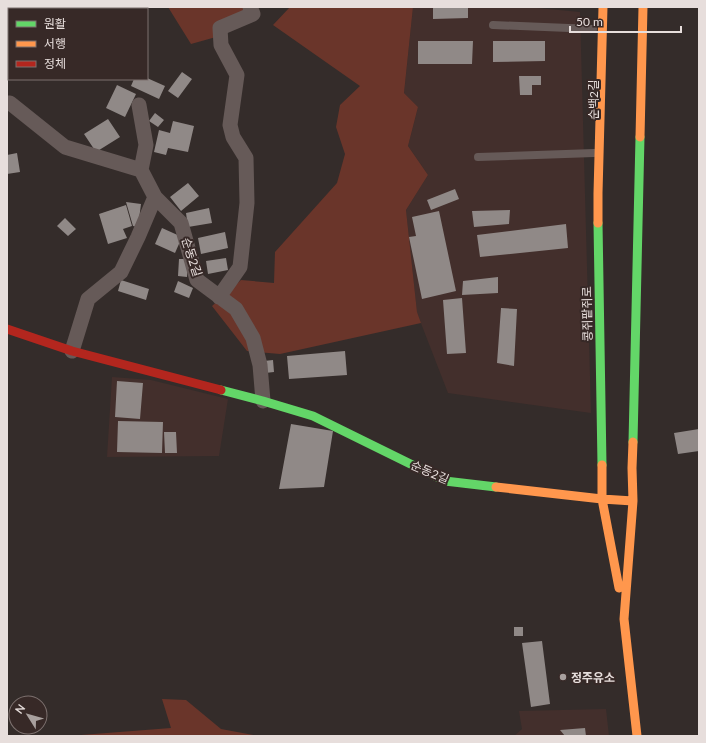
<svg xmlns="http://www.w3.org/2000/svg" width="706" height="743" font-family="Lato,'Noto Sans KR',sans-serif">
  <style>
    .built { fill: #432f2c }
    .green { fill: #6a352a }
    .building { fill: #908987 }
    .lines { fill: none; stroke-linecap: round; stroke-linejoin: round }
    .lane { stroke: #665a58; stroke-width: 8 }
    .street { stroke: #665a58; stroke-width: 15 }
    .fast { stroke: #63d668; stroke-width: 9 }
    .slow { stroke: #ff974d; stroke-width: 9 }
    .jam { stroke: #b3261e; stroke-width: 9 }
    .poi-dot { fill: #a8a09e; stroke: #372927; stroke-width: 1.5 }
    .labels { text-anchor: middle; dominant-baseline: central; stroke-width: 4; stroke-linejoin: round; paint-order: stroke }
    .street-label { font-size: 12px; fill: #e7dedc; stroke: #372927 }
    .poi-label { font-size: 12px; font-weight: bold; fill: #e7dedc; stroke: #372927; text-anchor: start }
  </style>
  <rect width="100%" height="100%" fill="#342c2a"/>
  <path class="built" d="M 413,7 L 527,7 L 580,12 L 591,413 L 448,393 L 417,313 L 406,210 L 428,175 L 408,146 L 418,107 L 404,93 Z
    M 112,377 L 151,380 L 228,399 L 219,456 L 107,457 Z
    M 606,709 L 609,736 L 514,736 L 522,729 L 519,711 Z"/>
  <path class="green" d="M 168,7 L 245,7 L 247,11 L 216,37 L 191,44 Z
    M 290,7 L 413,7 L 404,93 L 418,107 L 408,146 L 428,175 L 406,210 L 417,312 L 421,323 L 280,354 L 247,351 L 212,306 L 241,280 L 274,283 L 275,252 L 337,183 L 345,154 L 336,127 L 340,105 L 360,86 L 273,25 Z
    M 162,699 L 186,700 L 221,729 L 258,736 L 81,736 L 81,735 L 171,728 Z"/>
  <path class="building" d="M 433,7 L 468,7 L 468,18 L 433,19 Z
    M 418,41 L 473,41 L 472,64 L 418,64 Z
    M 493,41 L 545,41 L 545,61 L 493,62 Z
    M 182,72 L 192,79 L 178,98 L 168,91 Z
    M 519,76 L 541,76 L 541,85 L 532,85 L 532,95 L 520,95 Z
    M 147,78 L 165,86 L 159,99 L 131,86 L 134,79 L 147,79 Z
    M 117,85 L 136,94 L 125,117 L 106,108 Z
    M 155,113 L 164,120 L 158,127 L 149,121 Z
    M 108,119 L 120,137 L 96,152 L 84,134 Z
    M 173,121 L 194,126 L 188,152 L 168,148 L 166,155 L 154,152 L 159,130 L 170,133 Z
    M 17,153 L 20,172 L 7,174 L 7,155 Z
    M 188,183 L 199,196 L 181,211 L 170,197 Z
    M 455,189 L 459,199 L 431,210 L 427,200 Z
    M 126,202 L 141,204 L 138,227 L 133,226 Z
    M 126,205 L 132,226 L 123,229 L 127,238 L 108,244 L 99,214 Z
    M 209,208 L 212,223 L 188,227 L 186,213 Z
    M 510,210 L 509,224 L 474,227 L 472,211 Z
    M 439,211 L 456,291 L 422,299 L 409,237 L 416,236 L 412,217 Z
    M 65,218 L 76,229 L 68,236 L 57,226 Z
    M 566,224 L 568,248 L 480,257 L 477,235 Z
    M 162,228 L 182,237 L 175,253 L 155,244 Z
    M 225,232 L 228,248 L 201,254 L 198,238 Z
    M 226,258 L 228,270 L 208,274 L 206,261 Z
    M 179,259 L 188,259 L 187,277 L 178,276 Z
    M 498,277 L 498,293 L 462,295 L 463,281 Z
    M 121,280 L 149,289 L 146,300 L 118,291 Z
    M 178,281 L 193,288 L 189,298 L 174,292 Z
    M 462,298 L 466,353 L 447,354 L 443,300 Z
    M 501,308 L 517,309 L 514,366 L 497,363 Z
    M 345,351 L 347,375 L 289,379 L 287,356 Z
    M 273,360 L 274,372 L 265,373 L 264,361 Z
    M 117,381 L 143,383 L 140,419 L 115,417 Z
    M 118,421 L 163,422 L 162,453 L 117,452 Z
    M 291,424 L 333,431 L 324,487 L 279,489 Z
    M 699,429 L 699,451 L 678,454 L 674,433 Z
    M 164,432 L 176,432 L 177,453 L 165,453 Z
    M 514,627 L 523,627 L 523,636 L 514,636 Z
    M 542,641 L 550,704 L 531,707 L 522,643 Z
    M 585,728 L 586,736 L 565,736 L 560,730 Z"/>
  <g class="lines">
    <path class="lane" d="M 493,25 L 593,29
      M 478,157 L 594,153"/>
    <path class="street" d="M 7,103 L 10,103 L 65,147 L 141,170 L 155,197 L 138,237 L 121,272 L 88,299 L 72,351
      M 139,105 L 146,145 L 141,170
      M 155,197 L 181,223 L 197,280 L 236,309 L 253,338 L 260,365 L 263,401
      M 219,297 L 240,267 L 247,203 L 246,158 L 233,137 L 230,125 L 237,75 L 221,45 L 220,28 L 253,14 L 250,7"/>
    <path class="fast" d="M 598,223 L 602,465
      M 221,390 L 263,401 L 313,416 L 445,481 L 496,487
      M 633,442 L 640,137"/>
    <path class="slow" d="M 640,137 L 643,7
      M 598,223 L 598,193 L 603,7
      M 633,442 L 632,468 L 633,501 L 624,619 L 637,736
      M 602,465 L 602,499 L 619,588
      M 496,487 L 602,499 L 633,501"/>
    <path class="jam" d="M 7,329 L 72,351 L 221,390"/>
  </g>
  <circle class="poi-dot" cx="563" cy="677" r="4"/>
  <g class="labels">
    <g class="street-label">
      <text transform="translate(593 100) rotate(-90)">순백2길</text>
      <text transform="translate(192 257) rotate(72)">순동2길</text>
      <text transform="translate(587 314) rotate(-91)">콩쥐팥쥐로</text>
      <text transform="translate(430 472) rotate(23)">순동2길</text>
    </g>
    <g class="poi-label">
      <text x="571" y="677">정주유소</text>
    </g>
  </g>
  <rect width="706" height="743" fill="none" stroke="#e7dedc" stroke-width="16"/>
  <rect x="8" y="8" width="140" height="72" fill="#372927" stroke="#7d716f"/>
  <rect x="16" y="21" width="20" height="6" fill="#63d668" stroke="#7d716f"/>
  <text x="44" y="28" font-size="12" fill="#e7dedc">원활</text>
  <rect x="16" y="41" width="20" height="6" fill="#ff974d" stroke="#7d716f"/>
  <text x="44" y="48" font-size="12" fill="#e7dedc">서행</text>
  <rect x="16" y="61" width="20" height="6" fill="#b3261e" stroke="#7d716f"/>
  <text x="44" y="68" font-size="12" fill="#e7dedc">정체</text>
  <g transform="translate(28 715) rotate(307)"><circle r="19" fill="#372927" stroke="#7d716f"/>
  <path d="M0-3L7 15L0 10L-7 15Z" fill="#a8a09e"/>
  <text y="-6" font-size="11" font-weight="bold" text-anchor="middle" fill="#e7dedc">N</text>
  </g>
  <path d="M570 26v6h111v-6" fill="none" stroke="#e7dedc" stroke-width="2"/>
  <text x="576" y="26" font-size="12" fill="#e7dedc" stroke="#372927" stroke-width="3" paint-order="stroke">50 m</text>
</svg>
